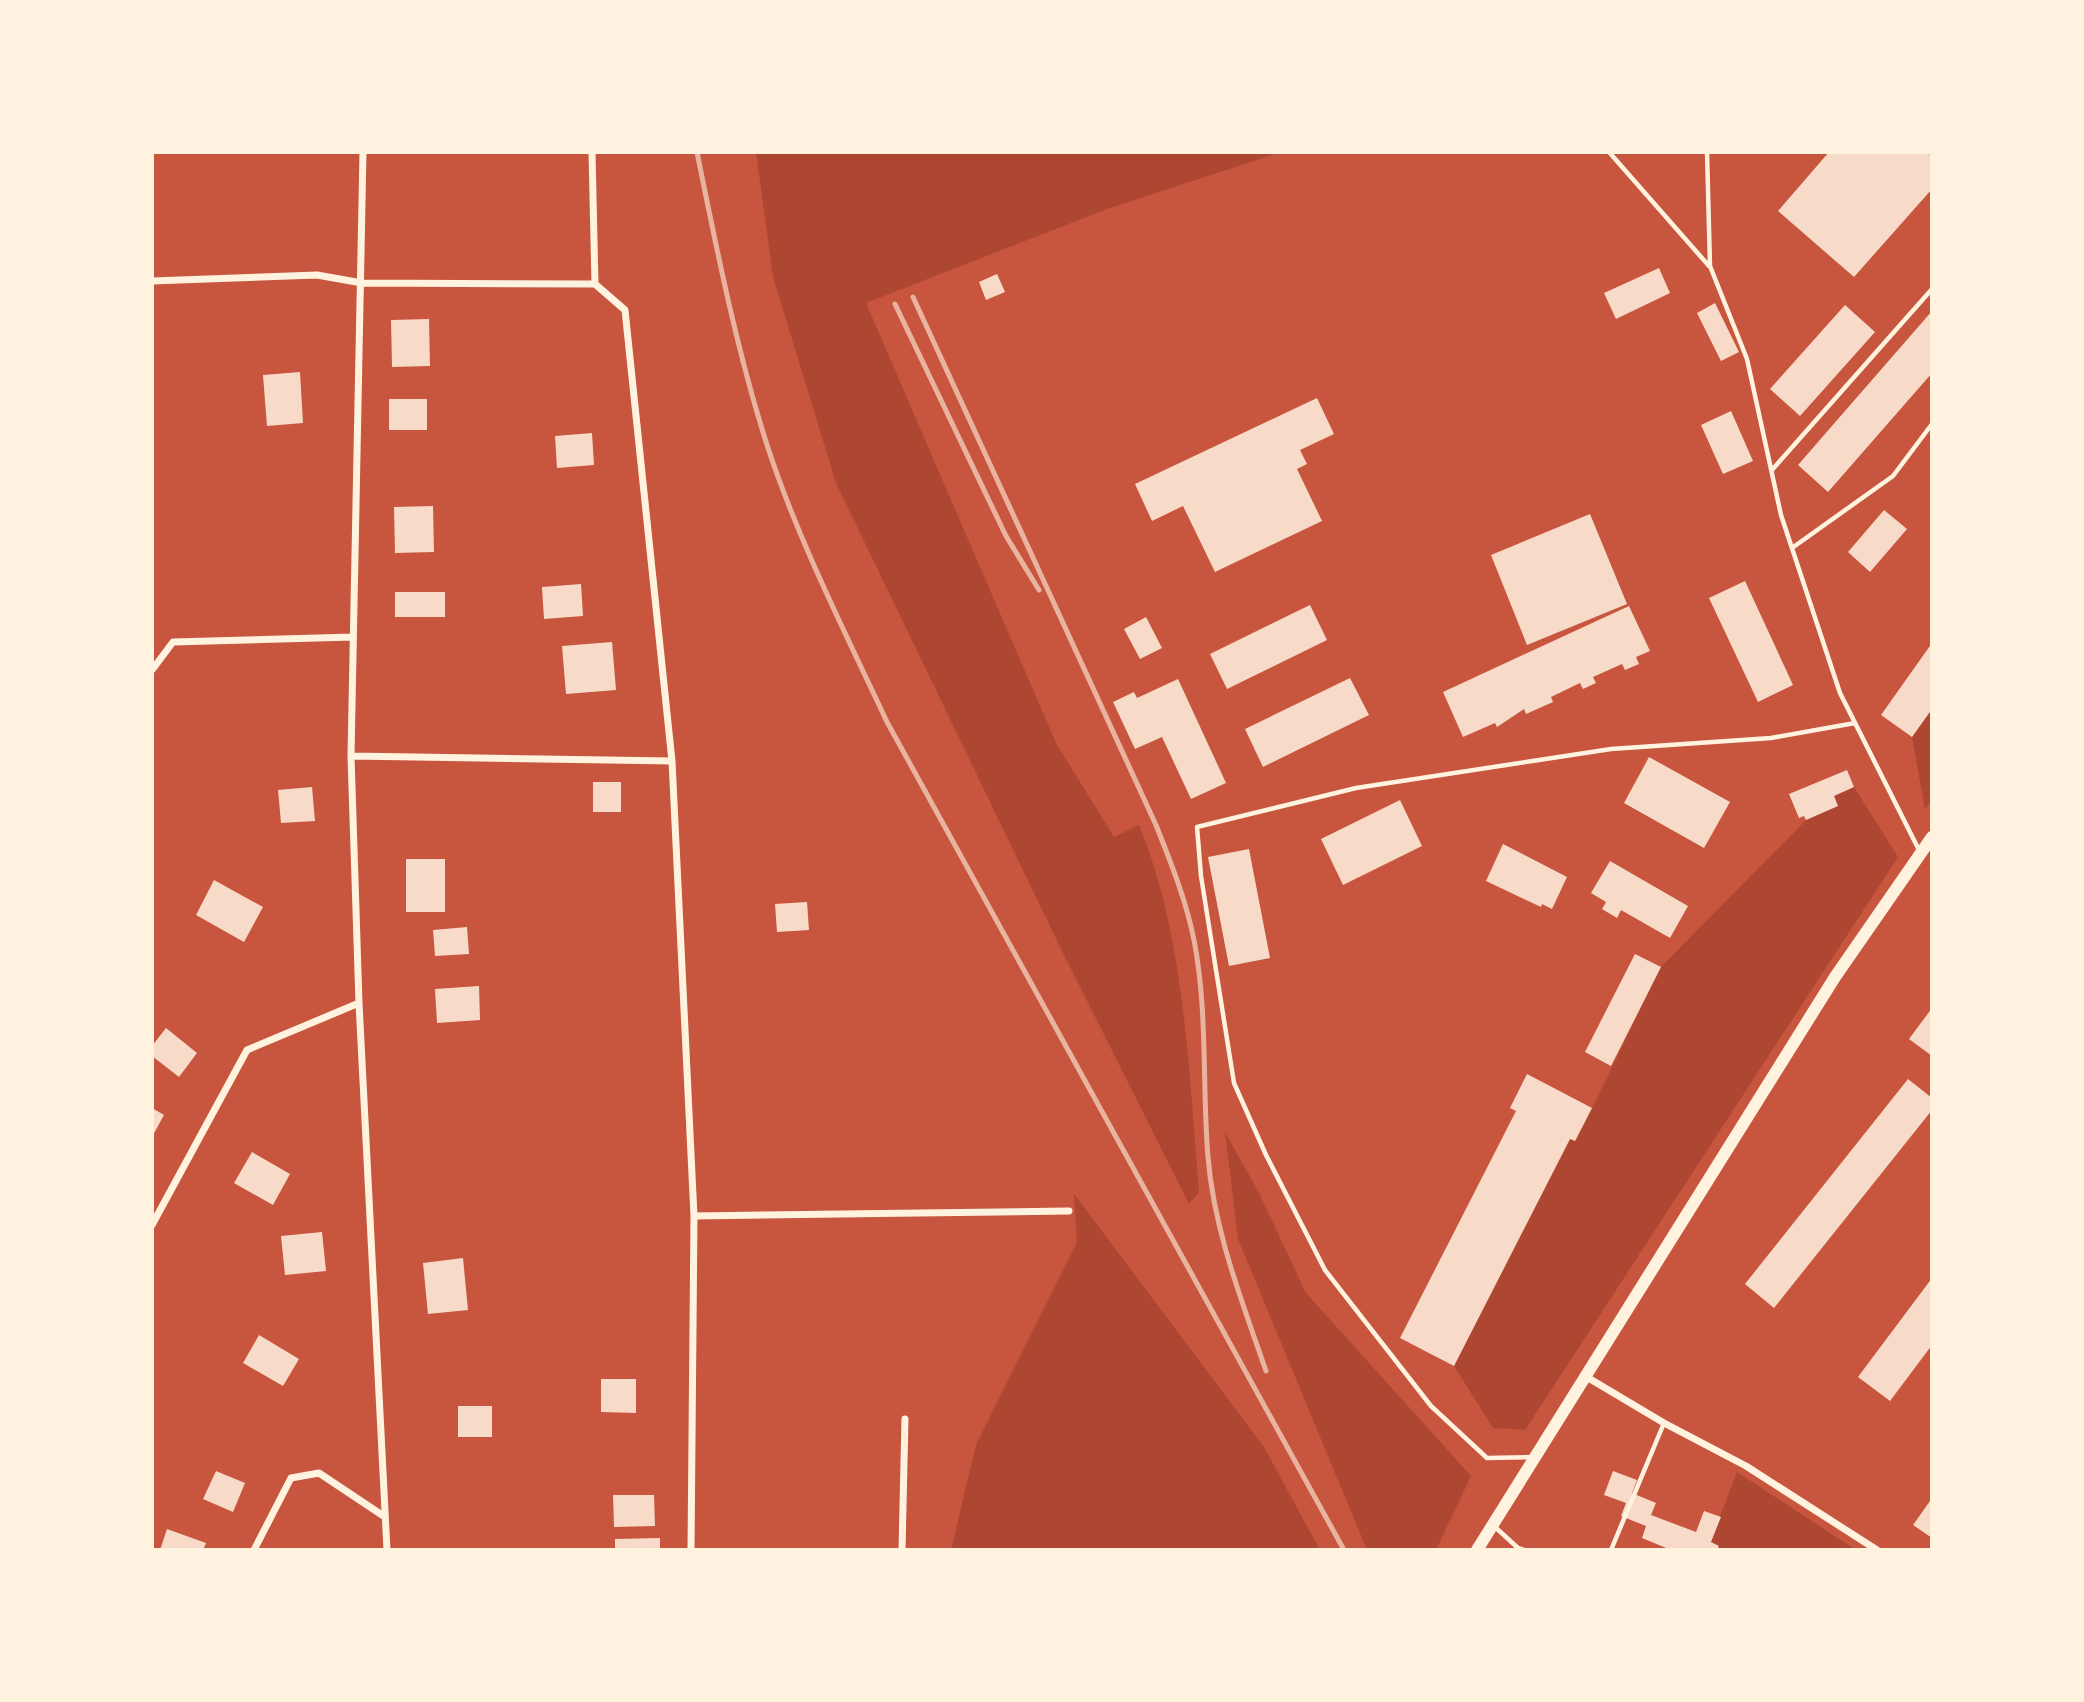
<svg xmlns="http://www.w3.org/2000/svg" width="2084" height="1702" font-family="'IBM Plex Sans',sans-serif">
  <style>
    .green { fill: #ae4732 }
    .building { fill: #f7dbc8 }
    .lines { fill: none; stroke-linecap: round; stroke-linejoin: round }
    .service { stroke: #fff3e0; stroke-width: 4.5 }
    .minor { stroke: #fff3e0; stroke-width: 7 }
    .secondary { stroke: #fff3e0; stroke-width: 12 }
    .rail { stroke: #e9b49f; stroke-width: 5 }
  </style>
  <rect width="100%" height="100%" fill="#c8553d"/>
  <path class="green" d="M 756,152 L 1281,152 L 1107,209 L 866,303 L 1056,743 L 1114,837 L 1139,825 C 1185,936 1189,1073 1199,1192 L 1189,1204 L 1062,951 L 836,483 L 773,277 Z
    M 1932,709 L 1932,800 L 1925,809 L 1912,737 Z
    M 1854,787 L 1898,857 L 1525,1430 L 1493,1428 L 1454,1366 L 1570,1139 L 1576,1141 L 1661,967 L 1806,820 L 1838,806 L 1834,796 Z
    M 1225,1132 L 1258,1191 L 1306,1293 L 1471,1476 L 1436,1550 L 1367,1550 L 1238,1239 Z
    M 1074,1194 L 1264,1447 L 1320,1550 L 951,1550 L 976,1445 L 1077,1242 Z
    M 1737,1472 L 1856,1550 L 1707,1550 Z"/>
  <path class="building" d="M 1829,152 L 1927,152 L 1932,157 L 1932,189 L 1854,277 L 1778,211 Z
    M 1659,268 L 1670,293 L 1616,319 L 1604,293 Z
    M 997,274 L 1005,292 L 986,300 L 979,282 Z
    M 1715,303 L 1739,352 L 1721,361 L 1697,313 Z
    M 1845,305 L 1875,332 L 1800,416 L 1770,389 Z
    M 1932,311 L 1932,373 L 1828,492 L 1798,465 Z
    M 429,319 L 430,366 L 392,367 L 391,320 Z
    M 300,372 L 303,423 L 267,426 L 263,375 Z
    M 1317,398 L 1334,434 L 1300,450 L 1307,464 L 1297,469 L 1322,521 L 1215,572 L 1183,506 L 1152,521 L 1135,484 Z
    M 389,399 L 427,399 L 427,430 L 389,430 Z
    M 1731,411 L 1753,461 L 1723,474 L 1701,425 Z
    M 592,433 L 594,465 L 557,468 L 555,436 Z
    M 433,506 L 434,552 L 395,553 L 394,507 Z
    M 1884,510 L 1907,529 L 1870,572 L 1848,552 Z
    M 1590,514 L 1627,604 L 1527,645 L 1491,555 Z
    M 1745,581 L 1793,685 L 1758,702 L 1709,598 Z
    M 581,584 L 583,616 L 544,619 L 542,587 Z
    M 395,592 L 445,592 L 445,617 L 395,617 Z
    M 1310,605 L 1327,640 L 1227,689 L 1210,654 Z
    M 1629,606 L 1650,651 L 1636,657 L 1639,664 L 1625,670 L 1622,664 L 1593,677 L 1596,683 L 1583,689 L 1580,683 L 1551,697 L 1553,702 L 1526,714 L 1524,709 L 1497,727 L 1495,723 L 1463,737 L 1443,692 Z
    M 1146,617 L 1162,648 L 1140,659 L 1124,629 Z
    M 612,642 L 616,690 L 566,694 L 562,646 Z
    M 1932,643 L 1932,709 L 1912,737 L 1881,715 Z
    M 1350,678 L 1369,715 L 1263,767 L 1245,729 Z
    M 1178,679 L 1226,783 L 1191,799 L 1162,737 L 1135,749 L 1113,702 L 1134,692 L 1137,698 Z
    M 1649,757 L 1730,802 L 1704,848 L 1624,803 Z
    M 1847,770 L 1854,787 L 1834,796 L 1838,806 L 1806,820 L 1804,816 L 1799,818 L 1789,794 Z
    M 593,782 L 621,782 L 621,812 L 593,812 Z
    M 312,787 L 315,821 L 281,823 L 278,790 Z
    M 1400,800 L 1422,846 L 1343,885 L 1321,839 Z
    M 1503,844 L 1567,877 L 1552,909 L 1542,904 L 1541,907 L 1486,881 Z
    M 1249,849 L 1270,958 L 1229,966 L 1208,857 Z
    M 406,859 L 445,859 L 445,912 L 406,912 Z
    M 1610,861 L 1688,906 L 1670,938 L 1621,910 L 1617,918 L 1602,909 L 1606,902 L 1591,893 Z
    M 214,880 L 263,907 L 244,942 L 196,915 Z
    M 807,902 L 809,930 L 777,932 L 775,904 Z
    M 467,927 L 469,954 L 435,956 L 433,930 Z
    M 1635,954 L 1661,967 L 1611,1066 L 1585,1052 Z
    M 479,986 L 480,1020 L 437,1023 L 435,989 Z
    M 1932,1008 L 1932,1056 L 1909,1039 Z
    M 166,1028 L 197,1053 L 179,1077 L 152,1056 L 152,1046 Z
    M 1527,1074 L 1592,1108 L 1575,1141 L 1570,1139 L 1454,1366 L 1400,1338 L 1516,1111 L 1510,1108 Z
    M 1908,1079 L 1932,1098 L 1932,1110 L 1774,1308 L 1745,1284 Z
    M 152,1108 L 164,1115 L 152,1137 Z
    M 252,1152 L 290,1174 L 273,1205 L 234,1183 Z
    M 322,1232 L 326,1271 L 285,1275 L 281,1236 Z
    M 463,1258 L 468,1310 L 428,1314 L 423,1263 Z
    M 1932,1278 L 1932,1345 L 1890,1401 L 1858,1377 Z
    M 259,1335 L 299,1359 L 283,1386 L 243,1363 Z
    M 601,1379 L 636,1379 L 636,1413 L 601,1412 Z
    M 458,1406 L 492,1406 L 492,1437 L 458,1437 Z
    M 216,1471 L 245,1483 L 233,1512 L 203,1499 Z
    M 1613,1471 L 1637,1480 L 1632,1493 L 1656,1503 L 1651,1515 L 1696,1532 L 1704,1511 L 1721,1517 L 1711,1542 L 1719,1546 L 1717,1550 L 1671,1550 L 1642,1538 L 1646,1526 L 1621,1516 L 1626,1503 L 1604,1495 Z
    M 613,1495 L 654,1495 L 655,1526 L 614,1527 Z
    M 1930,1501 L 1932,1502 L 1932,1538 L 1913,1525 Z
    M 167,1529 L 206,1543 L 203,1550 L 160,1550 Z
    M 660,1538 L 660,1550 L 615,1550 L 615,1539 Z"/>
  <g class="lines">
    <path class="service" d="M 1609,152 L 1709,266
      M 1707,152 L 1710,266 L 1747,359 L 1781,515 L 1840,693 L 1920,852
      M 1772,470 L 1932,289
      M 1792,548 L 1893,476 L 1932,424
      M 1534,1457 L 1487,1458 L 1431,1406 L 1325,1270 L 1266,1155 L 1234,1083 L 1201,876 L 1197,827 L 1356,788 L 1611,749 L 1771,738 L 1855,723
      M 1495,1527 L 1518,1548 L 1524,1550
      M 1611,1550 L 1664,1423"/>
    <path class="minor" d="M 363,152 L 351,756 L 672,761 L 625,310 L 595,284
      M 152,281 L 317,275 L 362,283 L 595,284 L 592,152
      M 152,670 L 173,642 L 353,637
      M 351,756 L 359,1003 L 387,1550
      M 672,761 L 694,1216 L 691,1550
      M 694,1216 L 1069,1211
      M 152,1225 L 247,1050 L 359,1003
      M 1585,1376 L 1664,1423 L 1746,1466 L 1877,1550
      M 254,1550 L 291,1478 L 319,1473 L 385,1517
      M 902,1550 L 905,1419"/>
    <path class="secondary" d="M 1477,1550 L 1835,977 L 1932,837"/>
    <path class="rail" d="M 697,152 C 717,251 737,352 768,448 C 799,542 845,632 887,722 L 1344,1550
      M 913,297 L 1156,825 C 1171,863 1186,900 1194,940 C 1208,1012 1202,1085 1208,1157 C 1214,1231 1242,1301 1266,1371
      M 895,304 L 1006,536 L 1039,590"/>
  </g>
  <rect width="2084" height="1702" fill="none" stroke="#fff3e0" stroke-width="308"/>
</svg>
